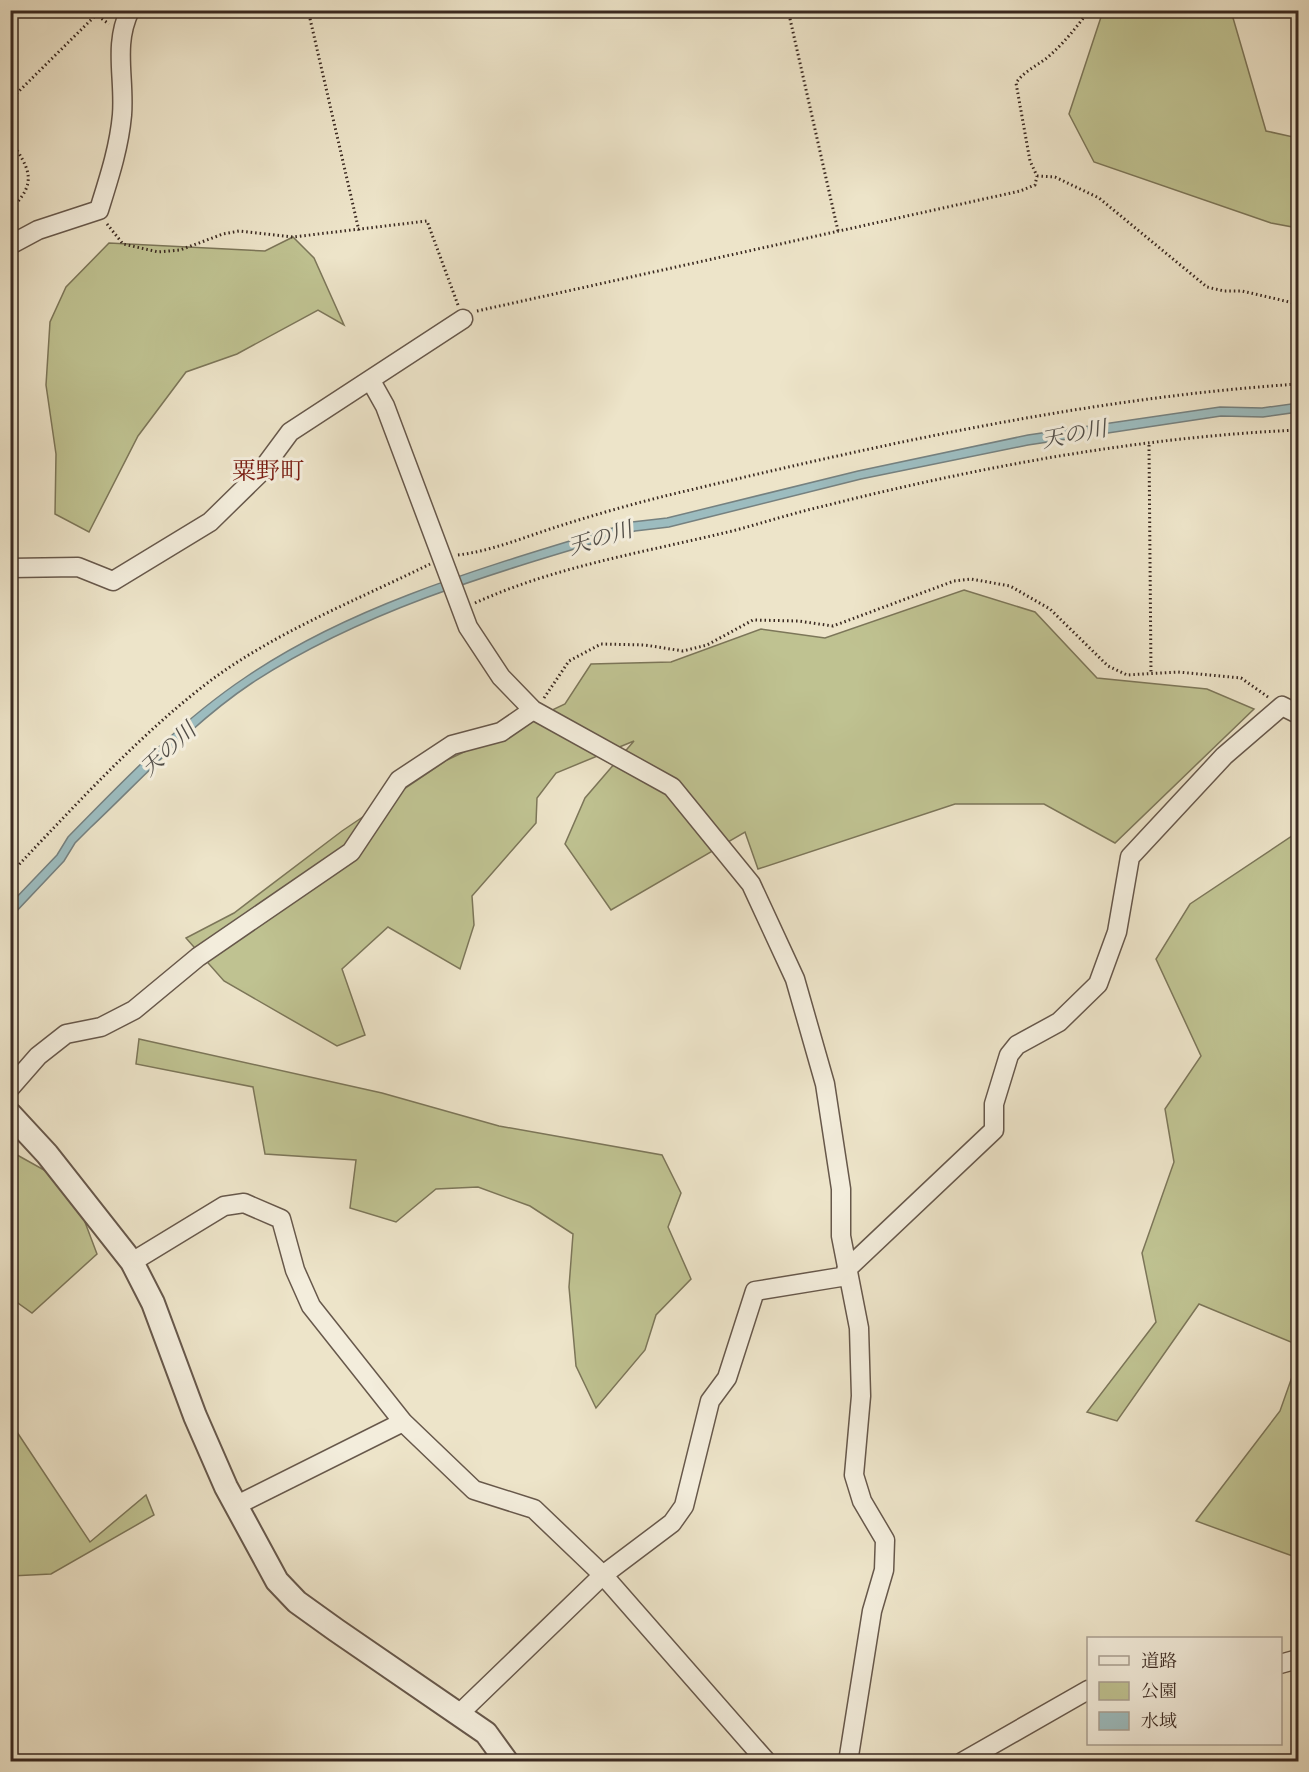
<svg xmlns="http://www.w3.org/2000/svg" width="1309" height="1772" font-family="'Libre Caslon Text','Noto Serif JP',serif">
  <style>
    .green { fill: #bfc291; stroke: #7c7659; stroke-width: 1.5 }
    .water { fill: #9cbcbf; stroke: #758180; stroke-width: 1.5 }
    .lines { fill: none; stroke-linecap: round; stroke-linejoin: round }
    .minor-casing { stroke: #67584b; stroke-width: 21 }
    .tertiary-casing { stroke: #67584b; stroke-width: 26 }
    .path { stroke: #3a2921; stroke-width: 3; stroke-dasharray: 1.5 3; stroke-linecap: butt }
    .minor { stroke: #f3eddc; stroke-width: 18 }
    .tertiary { stroke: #f3eddc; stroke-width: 22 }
    .labels { text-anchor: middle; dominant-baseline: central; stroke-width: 6; stroke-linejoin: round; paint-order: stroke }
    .water-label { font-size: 22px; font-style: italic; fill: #524e48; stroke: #f3eddc }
    .quarter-label { font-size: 24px; fill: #7a1f14; stroke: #f3eddc }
  </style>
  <rect width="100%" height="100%" fill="#ede4c9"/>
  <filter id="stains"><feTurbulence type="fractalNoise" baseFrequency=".00333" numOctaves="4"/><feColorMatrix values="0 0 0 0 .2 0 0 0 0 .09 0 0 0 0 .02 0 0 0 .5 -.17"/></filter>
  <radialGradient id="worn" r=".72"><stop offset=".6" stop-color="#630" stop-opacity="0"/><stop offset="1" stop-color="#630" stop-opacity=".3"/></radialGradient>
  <path class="green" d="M 1103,11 L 1231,11 L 1266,131 L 1298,138 L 1298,228 L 1271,223 L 1094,162 L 1069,114 Z
    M 293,237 L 314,258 L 344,325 L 318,310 L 237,354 L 186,372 L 138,436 L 89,532 L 55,514 L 56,454 L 46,385 L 50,322 L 66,287 L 109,243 L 265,251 Z
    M 964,590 L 1035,612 L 1097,678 L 1207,689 L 1254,709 L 1115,843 L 1044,804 L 955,804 L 758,869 L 745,832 L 611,910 L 565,844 L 585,798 L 634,741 L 556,773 L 537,798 L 536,823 L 472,896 L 474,925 L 460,969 L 388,927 L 342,969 L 365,1035 L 337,1046 L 224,981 L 186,938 L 234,913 L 342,831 L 447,760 L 565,704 L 591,664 L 671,662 L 761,629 L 825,638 Z
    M 1298,832 L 1298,1345 L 1199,1304 L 1117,1421 L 1087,1412 L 1156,1322 L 1142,1253 L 1174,1162 L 1165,1109 L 1201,1056 L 1156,959 L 1190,904 Z
    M 139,1039 L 382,1093 L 499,1126 L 662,1155 L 681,1193 L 668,1227 L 691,1279 L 656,1315 L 645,1350 L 596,1408 L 576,1366 L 569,1287 L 573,1234 L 530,1206 L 478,1187 L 436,1189 L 396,1222 L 350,1208 L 356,1160 L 265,1154 L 253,1087 L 136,1064 Z
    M 10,1151 L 71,1185 L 97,1254 L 32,1313 L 11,1298 Z
    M 1298,1360 L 1298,1558 L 1196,1521 L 1280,1411 Z
    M 11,1423 L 90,1542 L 146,1495 L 154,1515 L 51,1574 L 11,1576 Z"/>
  <path class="water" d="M 1298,403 L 1298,412 L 1263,417 L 1221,416 L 1028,445 L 861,479 L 669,527 L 635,531 C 504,570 367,608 252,683 C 192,723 142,779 90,828 L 75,843 L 64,861 L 11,917 L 11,903 L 57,855 L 68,837 C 123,781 180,721 246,677 C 359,600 503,562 632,522 L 667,518 L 858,471 L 1028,435 L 1220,407 L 1262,408 Z"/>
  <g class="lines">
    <defs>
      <path id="minor" d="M 10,245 L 38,230 L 99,210 C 109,178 119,148 122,115 C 125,78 113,45 130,10
        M 371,381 L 385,406 L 468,627 L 501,677 L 533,710 L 672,787 L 751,884 L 795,979 L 825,1084 L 841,1189 L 841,1236 L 859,1328 L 861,1396 L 854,1475 L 862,1501 L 885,1540 L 884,1570 L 872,1611 L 848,1762
        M 10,568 L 78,567 L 113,581 L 210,522 L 259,474 L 290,432 L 463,319
        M 10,1088 L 38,1056 L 66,1034 L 101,1027 L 134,1010 L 198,957 L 351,852 L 399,780 L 452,745 L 501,732 L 533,710
        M 132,1262 L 224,1206 L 244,1203 L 281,1219 L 295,1270 L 311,1306 L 403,1422
        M 846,1270 L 994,1130 L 994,1104 L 1009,1055 L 1017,1045 L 1059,1022 L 1098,984 L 1117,932 L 1130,857 L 1224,756 L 1282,706 L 1298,714
        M 237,1505 L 403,1422 L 474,1490 L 534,1509 L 603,1575 L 767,1762
        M 1280,1664 L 1298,1659
        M 459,1714 L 603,1575 L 672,1523 L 684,1506 L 710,1401 L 727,1378 L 755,1291 L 847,1276
        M 962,1762 L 1088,1690"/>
      <path id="tertiary" d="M 10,1114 L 47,1154 L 132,1262 L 153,1303 L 195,1416 L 226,1487 L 277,1581 L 297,1602 L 336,1630 L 486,1733 L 507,1762"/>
    </defs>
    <use href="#minor" class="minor-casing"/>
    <use href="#tertiary" class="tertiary-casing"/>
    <path class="path" d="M 308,10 L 359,231
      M 788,10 L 838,231
      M 98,16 L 109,24
      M 10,100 L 101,10
      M 10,139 C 28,168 40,181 10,210
      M 1037,176 L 1055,177 L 1099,198 L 1207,287 L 1224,291 L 1242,291 L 1298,304
      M 107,224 L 123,244 L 158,252 L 180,250 L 223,234 L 239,231 L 293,237 L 427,221 L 458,305
      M 477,311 L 1020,191 L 1035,185 L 1037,176 L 1030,161 L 1016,83 C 1024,71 1037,66 1048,57 C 1064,43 1077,27 1089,10
      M 1149,445 L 1151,674
      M 458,555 C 490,551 520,539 550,529 C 590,516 632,504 673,494 C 879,445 1086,398 1298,384
      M 475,603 C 556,566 646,552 732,531 C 763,523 793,513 824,506 C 979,467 1139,437 1298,430
      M 544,698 L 569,661 L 601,644 L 645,645 L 683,651 L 707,645 L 753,620 L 798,621 L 833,626 L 954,581 L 971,579 L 1010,586 L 1050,609 L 1108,666 L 1127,675 L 1178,672 L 1241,678 L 1268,697
      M 10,874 C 72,809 135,739 206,684 C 273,633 355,601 430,564"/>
    <use href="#minor" class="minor"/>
    <use href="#tertiary" class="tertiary"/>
  </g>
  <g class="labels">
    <g class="water-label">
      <text transform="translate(1074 434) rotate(-11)">天の川</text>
      <text transform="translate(600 538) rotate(-17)">天の川</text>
      <text transform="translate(168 749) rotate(-43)">天の川</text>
    </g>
    <g class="quarter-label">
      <text x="268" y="470">粟野町</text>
    </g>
  </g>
  <rect width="1309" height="1772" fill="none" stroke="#ede4c9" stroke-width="36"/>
  <rect x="12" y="12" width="1285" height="1748" fill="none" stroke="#3a2921" stroke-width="3"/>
  <rect x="18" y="18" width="1273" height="1736" fill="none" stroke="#3a2921" stroke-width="1.5"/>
  <rect x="1087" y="1637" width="195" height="108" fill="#f3eddc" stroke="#a99f91" stroke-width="1.5"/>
  <rect x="1099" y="1656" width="30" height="9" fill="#f3eddc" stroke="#a99f91" stroke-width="1.5"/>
  <text x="1141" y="1667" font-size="18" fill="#3a2921">道路</text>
  <rect x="1099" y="1682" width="30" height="18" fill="#bfc291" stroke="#a99f91" stroke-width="1.5"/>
  <text x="1141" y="1697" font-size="18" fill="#3a2921">公園</text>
  <rect x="1099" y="1712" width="30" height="18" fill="#9cbcbf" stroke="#a99f91" stroke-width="1.5"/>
  <text x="1141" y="1727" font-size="18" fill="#3a2921">水域</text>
  <rect width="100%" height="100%" filter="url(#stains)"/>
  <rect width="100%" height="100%" fill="url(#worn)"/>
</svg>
